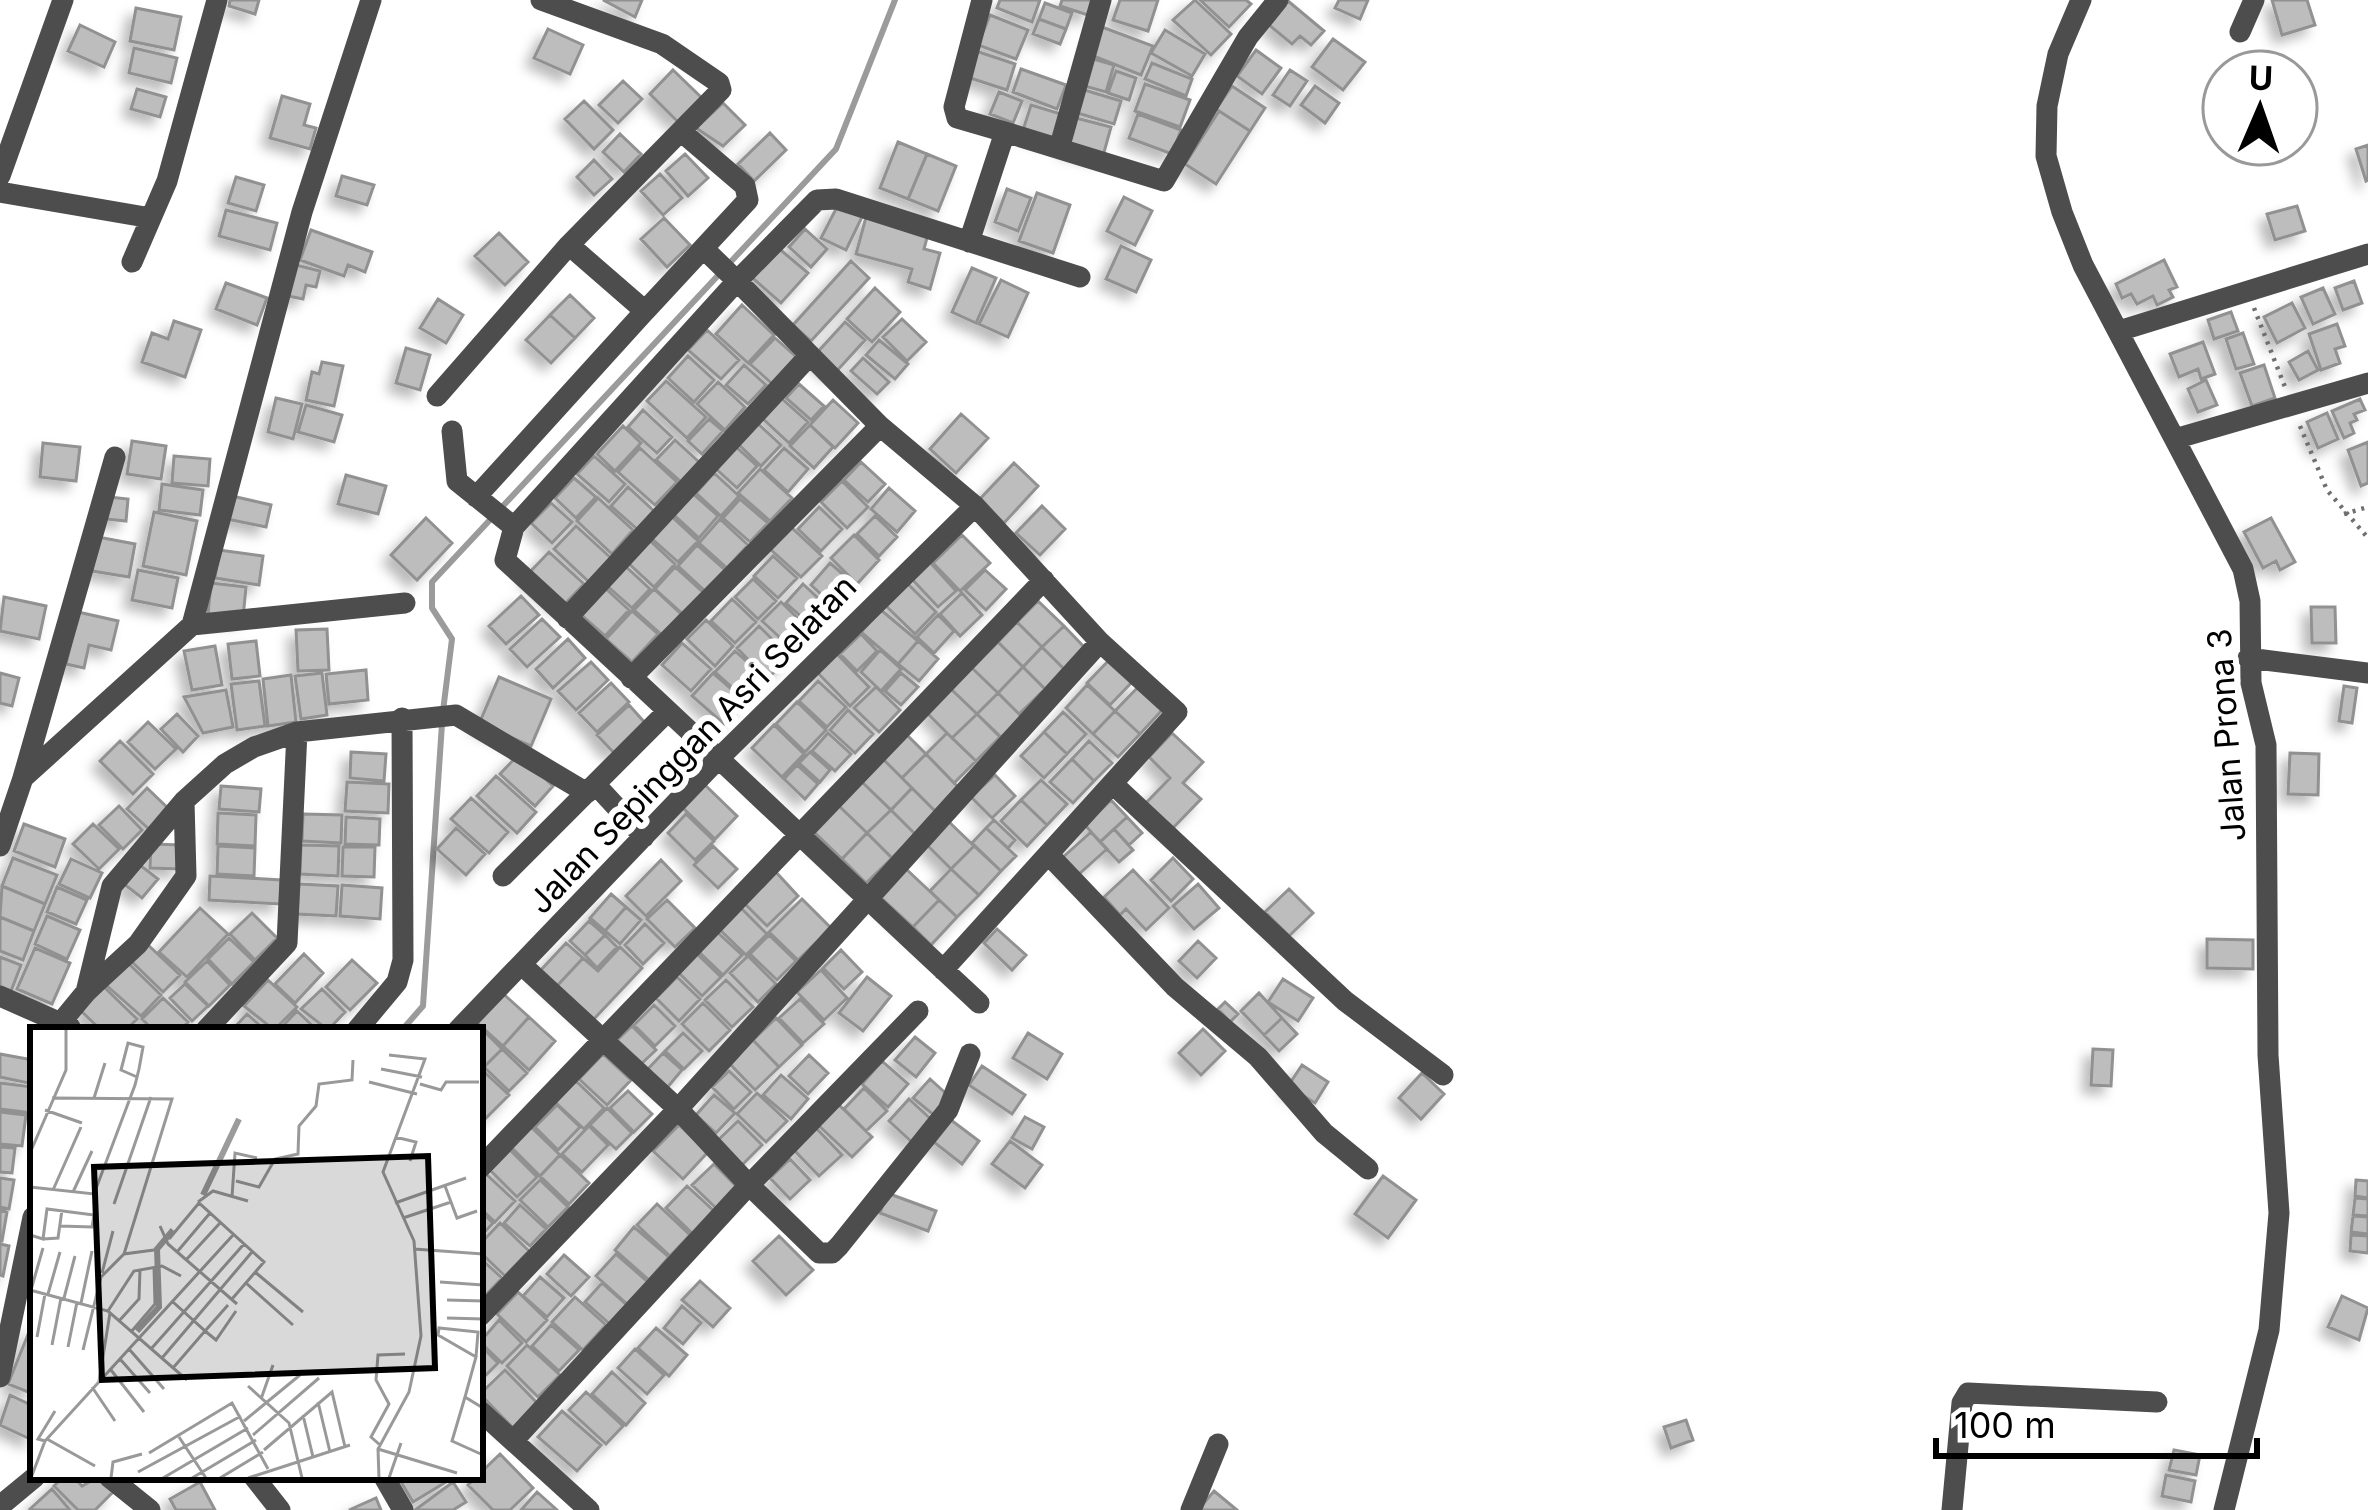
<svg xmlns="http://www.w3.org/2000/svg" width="2368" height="1510" font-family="Inter,sans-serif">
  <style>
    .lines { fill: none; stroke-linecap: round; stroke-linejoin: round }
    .stream { stroke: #9b9b9b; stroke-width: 6 }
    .building { fill: #bdbdbd; stroke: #919191; stroke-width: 3; filter: url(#shadow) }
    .path { stroke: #6f6f6f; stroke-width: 4.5; stroke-dasharray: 3 6; stroke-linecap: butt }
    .minor { stroke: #4d4d4d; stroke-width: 21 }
    .labels { text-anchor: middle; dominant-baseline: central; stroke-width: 12; stroke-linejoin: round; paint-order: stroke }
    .street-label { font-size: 33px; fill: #000; stroke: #fff }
    .inset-river { fill: none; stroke: #9b9b9b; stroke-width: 6 }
    .inset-road { fill: none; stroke: #999; stroke-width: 3 }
    .view { fill: #000; fill-opacity: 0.15; stroke: #000; stroke-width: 6 }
    .inset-edge { fill: none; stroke: #000; stroke-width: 6 }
  </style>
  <defs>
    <filter id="shadow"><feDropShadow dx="-8" dy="8" stdDeviation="6" flood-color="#0004"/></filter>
  </defs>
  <rect width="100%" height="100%" fill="#fff"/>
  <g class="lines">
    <path class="stream" d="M 443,711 L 452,639 L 432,608 L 432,582 L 836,149 L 895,0
      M 402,1030 L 423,1006 L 442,724"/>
  </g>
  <path class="building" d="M 230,0 L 259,0 L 255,14 L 229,6 Z
    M 603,0 L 642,0 L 635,17 Z
    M 1000,0 L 1040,0 L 1032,22 L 997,8 Z
    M 1062,0 L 1093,0 L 1088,15 L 1060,6 Z
    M 1120,0 L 1158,0 L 1148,31 L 1113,20 Z
    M 1195,0 L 1231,34 L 1211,55 L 1173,20 Z
    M 1200,0 L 1246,0 L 1251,4 L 1229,27 Z
    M 1339,0 L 1368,0 L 1360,19 L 1335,8 Z
    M 2272,0 L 2307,0 L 2315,25 L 2282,35 Z
    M 1288,1 L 1324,31 L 1311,45 L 1300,36 L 1292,44 L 1269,25 Z
    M 1045,3 L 1072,13 L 1066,29 L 1039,19 Z
    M 136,8 L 181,17 L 174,50 L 130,41 Z
    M 990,15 L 1028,30 L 1016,59 L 978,45 Z
    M 1039,19 L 1066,29 L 1060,44 L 1033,34 Z
    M 80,25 L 115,42 L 104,67 L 68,51 Z
    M 1102,27 L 1153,46 L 1141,75 L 1091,55 Z
    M 548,29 L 583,45 L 570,74 L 534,58 Z
    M 1165,30 L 1205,54 L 1192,76 L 1151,53 Z
    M 1333,39 L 1365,62 L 1343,90 L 1312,67 Z
    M 134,48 L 177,58 L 171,83 L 129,73 Z
    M 1256,50 L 1281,68 L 1262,94 L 1237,76 Z
    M 976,51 L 1015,64 L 1007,90 L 967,77 Z
    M 1090,58 L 1114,65 L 1106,92 L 1081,85 Z
    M 1152,63 L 1192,79 L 1186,96 L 1145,79 Z
    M 1021,69 L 1066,85 L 1057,109 L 1013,92 Z
    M 673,70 L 703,99 L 679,123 L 650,94 Z
    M 1290,70 L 1307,81 L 1290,106 L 1273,95 Z
    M 1116,71 L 1136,78 L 1129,100 L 1108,93 Z
    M 623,81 L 642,99 L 618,123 L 599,105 Z
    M 1145,84 L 1190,100 L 1180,127 L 1135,111 Z
    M 1232,86 L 1265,108 L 1250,131 L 1216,109 Z
    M 1315,86 L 1339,103 L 1325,123 L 1301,105 Z
    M 137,89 L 166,97 L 160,117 L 131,109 Z
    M 1081,89 L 1121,101 L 1114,124 L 1074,112 Z
    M 999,92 L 1022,101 L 1013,123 L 990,114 Z
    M 282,96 L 310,104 L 304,125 L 316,128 L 310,149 L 270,138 Z
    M 584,101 L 613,130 L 594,149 L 565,119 Z
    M 723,103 L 745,125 L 723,146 L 696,128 Z
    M 1031,105 L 1061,114 L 1054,139 L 1023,130 Z
    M 1219,111 L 1250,131 L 1216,184 L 1185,164 Z
    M 1138,114 L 1181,130 L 1172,154 L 1129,138 Z
    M 1072,117 L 1111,127 L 1103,156 L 1065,146 Z
    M 770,133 L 786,150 L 754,181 L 738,164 Z
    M 620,134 L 641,154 L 624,172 L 603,152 Z
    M 898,142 L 927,154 L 908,199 L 880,188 Z
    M 2368,145 L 2368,180 L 2366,181 L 2356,149 Z
    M 685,154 L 708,178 L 688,196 L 666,171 Z
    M 927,154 L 956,166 L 938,211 L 908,199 Z
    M 594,160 L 612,179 L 594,195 L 577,177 Z
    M 660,174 L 682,198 L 663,215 L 641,191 Z
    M 342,176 L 374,185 L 367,205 L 336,196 Z
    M 236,177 L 264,185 L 256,211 L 228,203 Z
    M 1007,189 L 1031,198 L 1018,231 L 995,222 Z
    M 1037,193 L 1070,205 L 1053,253 L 1019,241 Z
    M 1124,197 L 1152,211 L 1135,245 L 1107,231 Z
    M 838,205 L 862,217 L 846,250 L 821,238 Z
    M 2297,206 L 2305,231 L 2275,240 L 2267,214 Z
    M 226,210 L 277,223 L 270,250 L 219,236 Z
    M 866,217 L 928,234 L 924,249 L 940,253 L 930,289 L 908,282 L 912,269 L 856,254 Z
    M 664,218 L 690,245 L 667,267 L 641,239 Z
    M 805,229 L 827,249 L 811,267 L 789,247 Z
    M 311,230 L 372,252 L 365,272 L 348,265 L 344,276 L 300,260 Z
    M 499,233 L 528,262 L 505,285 L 475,256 Z
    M 776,246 L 808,273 L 781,303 L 749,275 Z
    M 1121,246 L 1151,260 L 1136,292 L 1106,279 Z
    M 2164,260 L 2177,287 L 2169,290 L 2173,297 L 2157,305 L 2153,296 L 2137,304 L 2131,294 L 2122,298 L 2116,284 Z
    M 851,261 L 869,278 L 811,341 L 793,325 Z
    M 296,265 L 320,271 L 316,287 L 306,285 L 303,299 L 288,296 Z
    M 972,268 L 996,278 L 976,323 L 952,312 Z
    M 1001,280 L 1028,293 L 1008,337 L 979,324 Z
    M 2354,281 L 2362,303 L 2343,310 L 2335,288 Z
    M 226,283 L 267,298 L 257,325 L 216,309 Z
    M 875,288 L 900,312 L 872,342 L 847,319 Z
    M 2323,288 L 2335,314 L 2313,324 L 2301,297 Z
    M 570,295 L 594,318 L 575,338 L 550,315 Z
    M 438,299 L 463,315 L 446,343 L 420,328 Z
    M 2292,303 L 2305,328 L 2277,343 L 2264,317 Z
    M 742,305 L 774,335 L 748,363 L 716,334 Z
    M 2231,312 L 2238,331 L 2214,339 L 2208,320 Z
    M 550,315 L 575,338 L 551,363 L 526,340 Z
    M 902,319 L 926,342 L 907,361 L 883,337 Z
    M 174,321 L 201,330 L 185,377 L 142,362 L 152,333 L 168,339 Z
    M 845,322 L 865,340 L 834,374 L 814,356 Z
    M 2337,324 L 2345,346 L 2335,349 L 2340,363 L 2321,370 L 2309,334 Z
    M 707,330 L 739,360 L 721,379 L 688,350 Z
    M 2243,333 L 2254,364 L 2236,369 L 2226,339 Z
    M 775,338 L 801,361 L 777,388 L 750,364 Z
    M 879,340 L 908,364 L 895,379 L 866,355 Z
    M 2203,342 L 2215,374 L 2201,379 L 2198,369 L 2179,377 L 2170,354 Z
    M 406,348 L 430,355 L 420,390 L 396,383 Z
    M 2308,351 L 2318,370 L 2299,380 L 2289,362 Z
    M 688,356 L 714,380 L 694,402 L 668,378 Z
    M 863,358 L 889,382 L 877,394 L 851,371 Z
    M 322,362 L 343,366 L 334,406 L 306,400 L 312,372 L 319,374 Z
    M 744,365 L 766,385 L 748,404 L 726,385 Z
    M 2264,365 L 2275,398 L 2252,406 L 2240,373 Z
    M 2206,380 L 2217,405 L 2198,412 L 2188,389 Z
    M 666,381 L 706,417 L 687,438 L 647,401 Z
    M 718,382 L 745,407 L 725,430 L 697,404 Z
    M 799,384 L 824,406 L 811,420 L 786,398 Z
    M 780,397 L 808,422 L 789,443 L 762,418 Z
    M 276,398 L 302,404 L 293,439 L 268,432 Z
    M 2360,399 L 2365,410 L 2354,414 L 2357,420 L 2350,423 L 2354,433 L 2344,438 L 2332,411 Z
    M 833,400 L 858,423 L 835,448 L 810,425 Z
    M 306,405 L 342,415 L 334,442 L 298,432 Z
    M 643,410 L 672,437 L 657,453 L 628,427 Z
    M 2327,413 L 2338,439 L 2318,448 L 2307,422 Z
    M 961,414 L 988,438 L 956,473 L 930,449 Z
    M 709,419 L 723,431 L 702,454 L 688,441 Z
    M 755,421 L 781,445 L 761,466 L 736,442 Z
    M 810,425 L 833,447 L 814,468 L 790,446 Z
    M 623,426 L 641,443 L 615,471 L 597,454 Z
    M 675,440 L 699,462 L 681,482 L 656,460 Z
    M 132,441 L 166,446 L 161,479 L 127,474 Z
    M 2368,442 L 2368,483 L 2361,486 L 2348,450 Z
    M 43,443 L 80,447 L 76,481 L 40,477 Z
    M 734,445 L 757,466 L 737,488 L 714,467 Z
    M 640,448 L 677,482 L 655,505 L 618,472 Z
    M 784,448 L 808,469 L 788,492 L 764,470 Z
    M 174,456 L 210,459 L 208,486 L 172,483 Z
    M 594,456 L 625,484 L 609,502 L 577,474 Z
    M 861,462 L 885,484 L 868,502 L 844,480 Z
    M 1014,463 L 1038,486 L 1004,523 L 979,500 Z
    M 760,469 L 792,498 L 770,521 L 738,493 Z
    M 714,473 L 739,496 L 721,516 L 696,493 Z
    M 346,475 L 386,486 L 378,514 L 338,504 Z
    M 574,478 L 596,497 L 576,518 L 555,498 Z
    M 842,481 L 868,507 L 847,528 L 821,502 Z
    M 162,484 L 203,490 L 200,515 L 159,510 Z
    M 628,487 L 654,511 L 637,529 L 611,506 Z
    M 889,488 L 915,511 L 897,532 L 871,509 Z
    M 692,493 L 718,516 L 699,538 L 673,514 Z
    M 232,496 L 271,505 L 266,527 L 227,519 Z
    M 109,497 L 128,499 L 126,521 L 106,519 Z
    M 598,498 L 633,530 L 612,554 L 577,521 Z
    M 740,499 L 768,523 L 750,542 L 723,518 Z
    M 551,503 L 572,522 L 552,543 L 531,523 Z
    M 1042,506 L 1065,529 L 1040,555 L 1016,533 Z
    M 819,507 L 842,529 L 821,551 L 798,529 Z
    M 154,512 L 197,521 L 186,575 L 143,566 Z
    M 670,515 L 698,541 L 678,562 L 650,537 Z
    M 875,516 L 897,537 L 879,556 L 857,534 Z
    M 426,518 L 452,543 L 417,580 L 391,555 Z
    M 2271,518 L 2295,562 L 2280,570 L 2276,561 L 2263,568 L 2244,532 Z
    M 720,519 L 748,545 L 727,568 L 699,543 Z
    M 576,526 L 611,558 L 589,582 L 554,549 Z
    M 791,527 L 822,556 L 801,577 L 770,549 Z
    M 854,535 L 879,560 L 857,584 L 831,558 Z
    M 962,535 L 990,563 L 960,591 L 933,563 Z
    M 98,537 L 135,544 L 129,577 L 92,571 Z
    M 646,537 L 675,564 L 654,587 L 625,560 Z
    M 697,545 L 725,570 L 705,591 L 678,566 Z
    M 219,550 L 263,556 L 259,585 L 215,578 Z
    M 549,552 L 584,584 L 562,607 L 527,575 Z
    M 773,556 L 797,578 L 778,598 L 754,576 Z
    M 928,560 L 956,591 L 938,607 L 910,577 Z
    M 830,563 L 854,584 L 835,607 L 811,585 Z
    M 623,564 L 650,589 L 632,608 L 605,584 Z
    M 675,567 L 705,594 L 685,616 L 655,589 Z
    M 138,570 L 178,578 L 172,608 L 132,600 Z
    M 985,570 L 1006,589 L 986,610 L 965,590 Z
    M 753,579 L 776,601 L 758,619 L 735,597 Z
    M 211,583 L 246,587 L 243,618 L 208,614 Z
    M 907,583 L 936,612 L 915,634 L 885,605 Z
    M 803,584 L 832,611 L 815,629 L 786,603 Z
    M 604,587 L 629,610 L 605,636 L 580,614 Z
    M 654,589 L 681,614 L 662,635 L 634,610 Z
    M 962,593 L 982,615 L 960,636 L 940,614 Z
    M 521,596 L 539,615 L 506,644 L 489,626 Z
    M 4,597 L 46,606 L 39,639 L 0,631 Z
    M 732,599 L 756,622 L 735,643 L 711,621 Z
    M 1038,601 L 1064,626 L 1042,647 L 1017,622 Z
    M 781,602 L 809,629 L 791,648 L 762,621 Z
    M 2311,607 L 2335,607 L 2336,643 L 2312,643 Z
    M 881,610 L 918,641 L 898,664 L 861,632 Z
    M 632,611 L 658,634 L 632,662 L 606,639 Z
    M 78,612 L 118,621 L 111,650 L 89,645 L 84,668 L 66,664 Z
    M 938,615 L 954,631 L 934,653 L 917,637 Z
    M 542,619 L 560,637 L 527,667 L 510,649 Z
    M 706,620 L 733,646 L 715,666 L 687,639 Z
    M 1017,622 L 1042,647 L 1023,667 L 998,642 Z
    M 759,626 L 790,657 L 767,679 L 737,648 Z
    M 1064,626 L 1085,648 L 1064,669 L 1042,647 Z
    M 327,629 L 329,670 L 298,671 L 296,630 Z
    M 861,634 L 877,651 L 857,671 L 840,654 Z
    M 568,639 L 585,658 L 553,688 L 536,669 Z
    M 256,641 L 260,676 L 232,679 L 228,644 Z
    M 918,641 L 938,659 L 919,681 L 898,664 Z
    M 998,642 L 1023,667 L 998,693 L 972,668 Z
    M 682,643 L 711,669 L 691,691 L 662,665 Z
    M 215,646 L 222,685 L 192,690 L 184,651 Z
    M 1042,647 L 1064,669 L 1045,689 L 1023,667 Z
    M 880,650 L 901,669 L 881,691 L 861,672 Z
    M 735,651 L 765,678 L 745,699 L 715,672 Z
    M 836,653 L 869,687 L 850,706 L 817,672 Z
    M 1111,658 L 1134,680 L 1110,705 L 1087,683 Z
    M 591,662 L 608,680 L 576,710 L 558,691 Z
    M 1023,667 L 1045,689 L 1019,714 L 998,693 Z
    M 972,668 L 998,693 L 977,714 L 951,689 Z
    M 366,670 L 368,700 L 329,704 L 326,674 Z
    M 0,673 L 19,678 L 12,706 L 0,703 Z
    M 322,673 L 327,715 L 301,719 L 295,676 Z
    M 713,673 L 744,700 L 724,724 L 692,696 Z
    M 901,673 L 918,687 L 901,705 L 885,691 Z
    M 291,675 L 296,722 L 268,726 L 263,679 Z
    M 499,677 L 551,699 L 531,746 L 479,724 Z
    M 259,681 L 265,726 L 237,730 L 231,684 Z
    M 818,681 L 846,707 L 827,727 L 799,701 Z
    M 611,683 L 629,702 L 597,732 L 579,713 Z
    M 1087,685 L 1115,711 L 1093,734 L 1066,708 Z
    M 1140,685 L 1164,708 L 1140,734 L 1115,711 Z
    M 2344,686 L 2357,688 L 2352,723 L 2339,721 Z
    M 876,687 L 900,710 L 879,732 L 854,708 Z
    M 951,689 L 977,714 L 952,738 L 927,713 Z
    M 226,690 L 233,727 L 203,733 L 184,697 Z
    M 998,693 L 1022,717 L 1001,737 L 977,714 Z
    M 797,702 L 826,730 L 805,752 L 776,724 Z
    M 629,705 L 646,724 L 614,753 L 597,735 Z
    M 848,710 L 873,734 L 855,753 L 830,730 Z
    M 1115,711 L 1140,734 L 1118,757 L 1093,734 Z
    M 1063,712 L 1086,734 L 1067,754 L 1044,732 Z
    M 177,714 L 198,736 L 183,752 L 161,729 Z
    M 977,714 L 1000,737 L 976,761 L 952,738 Z
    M 148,722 L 176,749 L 155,769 L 128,742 Z
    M 774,725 L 804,754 L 782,777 L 752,748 Z
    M 1044,732 L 1067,754 L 1044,778 L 1021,756 Z
    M 828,733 L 851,754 L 835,771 L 812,751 Z
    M 947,733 L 976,761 L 954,783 L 926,754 Z
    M 1172,733 L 1203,762 L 1183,783 L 1201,799 L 1172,829 L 1145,804 L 1170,778 L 1149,757 Z
    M 907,735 L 926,754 L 902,778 L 883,759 Z
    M 120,741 L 153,774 L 133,794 L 100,761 Z
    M 1089,741 L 1112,763 L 1094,781 L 1072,759 Z
    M 351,752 L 386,754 L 384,781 L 350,778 Z
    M 810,752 L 830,770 L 820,782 L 799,763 Z
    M 2290,753 L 2319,754 L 2318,795 L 2288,794 Z
    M 519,754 L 553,786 L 535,806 L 500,774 Z
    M 926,754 L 958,787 L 935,811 L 902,778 Z
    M 883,759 L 912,788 L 891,810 L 861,781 Z
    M 1072,759 L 1094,781 L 1073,803 L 1050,782 Z
    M 797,765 L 818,784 L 805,799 L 784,779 Z
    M 995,775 L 1015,796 L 992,818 L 971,797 Z
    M 496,776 L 536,812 L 517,833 L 477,796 Z
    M 1041,780 L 1067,804 L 1047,825 L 1021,800 Z
    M 861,781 L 891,810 L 867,833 L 838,805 Z
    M 347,782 L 389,784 L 388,813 L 345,811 Z
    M 705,785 L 737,816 L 715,839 L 683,808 Z
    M 221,786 L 261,789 L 259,812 L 219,809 Z
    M 147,788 L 172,812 L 152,832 L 127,809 Z
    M 912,788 L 937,813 L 915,834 L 891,810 Z
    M 471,798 L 508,832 L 489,853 L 451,819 Z
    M 1021,800 L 1047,825 L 1027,846 L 1001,821 Z
    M 1111,800 L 1127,817 L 1100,842 L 1085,825 Z
    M 838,805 L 867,833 L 842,859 L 812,830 Z
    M 119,806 L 142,830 L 123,849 L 99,825 Z
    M 891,810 L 915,834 L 892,858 L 867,833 Z
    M 218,813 L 256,815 L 255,846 L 217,844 Z
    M 303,814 L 342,815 L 341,843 L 302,841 Z
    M 686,814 L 714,841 L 695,860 L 668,833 Z
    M 346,817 L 380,819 L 379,845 L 345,844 Z
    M 1127,817 L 1142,833 L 1129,845 L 1114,829 Z
    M 994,820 L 1015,840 L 1008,848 L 986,828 Z
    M 948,821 L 974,846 L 951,869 L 926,844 Z
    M 24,824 L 65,839 L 55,867 L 14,851 Z
    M 93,824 L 119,849 L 99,869 L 73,844 Z
    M 456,828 L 485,854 L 466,875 L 437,849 Z
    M 986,828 L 1016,856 L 1001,871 L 972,843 Z
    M 1114,829 L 1133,850 L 1119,862 L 1100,842 Z
    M 1091,832 L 1107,849 L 1078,875 L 1062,858 Z
    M 867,833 L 892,858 L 866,883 L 842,859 Z
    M 151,844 L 181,845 L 180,869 L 150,868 Z
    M 301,845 L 339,846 L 338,876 L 300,874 Z
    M 218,846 L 255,848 L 254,876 L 217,874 Z
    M 713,846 L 737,869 L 718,888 L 694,865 Z
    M 974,846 L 1001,871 L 979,895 L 951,869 Z
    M 343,847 L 375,847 L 374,877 L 342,876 Z
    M 13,858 L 57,875 L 45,904 L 2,886 Z
    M 1173,858 L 1193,879 L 1171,901 L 1151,880 Z
    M 71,859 L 102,873 L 90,898 L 59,884 Z
    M 661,860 L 681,881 L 646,916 L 626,896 Z
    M 140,865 L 158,879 L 142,898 L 124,884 Z
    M 905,868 L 939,900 L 913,927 L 878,895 Z
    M 951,869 L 979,895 L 957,917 L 930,891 Z
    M 774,870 L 798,896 L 767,926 L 742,901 Z
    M 1133,870 L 1169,908 L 1146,930 L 1126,909 L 1120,915 L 1104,897 Z
    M 210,876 L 281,880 L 280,904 L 209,900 Z
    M 299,884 L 338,886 L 336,916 L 297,914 Z
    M 1198,884 L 1219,908 L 1194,929 L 1173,906 Z
    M 342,885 L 382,888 L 380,919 L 340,916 Z
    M 2,886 L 45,904 L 34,931 L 0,917 Z
    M 57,887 L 87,900 L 76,924 L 47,912 Z
    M 1289,889 L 1313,913 L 1289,936 L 1265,912 Z
    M 611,894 L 626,907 L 605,931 L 590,918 Z
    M 802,899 L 831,928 L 798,960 L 769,932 Z
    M 667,900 L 695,928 L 675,947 L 647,919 Z
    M 939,900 L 957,917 L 931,945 L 913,927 Z
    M 737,904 L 767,934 L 746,955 L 716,926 Z
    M 626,907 L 641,920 L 620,944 L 605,931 Z
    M 200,908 L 228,934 L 187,977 L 159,952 Z
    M 252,913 L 277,938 L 255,960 L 230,934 Z
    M 47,916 L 80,930 L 67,959 L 35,944 Z
    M 0,917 L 34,931 L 23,960 L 0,951 Z
    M 589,921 L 605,935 L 585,955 L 570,941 Z
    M 645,924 L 664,943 L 643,964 L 625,945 Z
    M 997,929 L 1026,955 L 1012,970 L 984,943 Z
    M 716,931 L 742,955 L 723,975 L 697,950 Z
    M 605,935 L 617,947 L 597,968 L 585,955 Z
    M 769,935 L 796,961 L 777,980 L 750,954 Z
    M 229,938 L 254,962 L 232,984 L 208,959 Z
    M 2207,939 L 2253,940 L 2253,969 L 2207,968 Z
    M 1198,941 L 1216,958 L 1197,978 L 1179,961 Z
    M 566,943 L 583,958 L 557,986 L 540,971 Z
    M 147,944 L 180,975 L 163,992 L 131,961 Z
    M 620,947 L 642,968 L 594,1019 L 557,986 L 583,958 L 598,971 Z
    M 35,948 L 70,963 L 52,1004 L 17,989 Z
    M 841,950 L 862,972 L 844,989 L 823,968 Z
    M 695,952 L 721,977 L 702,996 L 677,971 Z
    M 304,954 L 323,973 L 295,1003 L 275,984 Z
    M 748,956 L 776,984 L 758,1002 L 730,973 Z
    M 0,957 L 21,965 L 11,991 L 0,987 Z
    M 352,960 L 377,983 L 350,1010 L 326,987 Z
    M 207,961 L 230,985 L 209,1006 L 185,982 Z
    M 127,962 L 161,995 L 141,1016 L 106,985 Z
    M 821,970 L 847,998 L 824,1020 L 797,992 Z
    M 677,977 L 700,999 L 679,1021 L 656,998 Z
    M 867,977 L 891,996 L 863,1031 L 839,1013 Z
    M 1283,979 L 1313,998 L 1298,1021 L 1268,1002 Z
    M 268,980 L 297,1007 L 274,1030 L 244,1006 Z
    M 726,980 L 753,1007 L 732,1027 L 705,1000 Z
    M 185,984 L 208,1006 L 192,1021 L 170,998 Z
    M 104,987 L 137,1019 L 126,1030 L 101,1030 L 81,1011 Z
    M 322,989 L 345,1012 L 328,1030 L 301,1009 Z
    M 499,990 L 529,1017 L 503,1046 L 473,1019 Z
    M 1259,993 L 1282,1018 L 1264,1035 L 1241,1011 Z
    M 163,998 L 188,1022 L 181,1030 L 153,1030 L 142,1019 Z
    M 800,999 L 824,1024 L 803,1043 L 779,1018 Z
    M 1225,1002 L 1238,1014 L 1230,1022 L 1218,1009 Z
    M 703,1003 L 730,1030 L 709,1051 L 682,1024 Z
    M 654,1005 L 675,1026 L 655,1046 L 634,1025 Z
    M 297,1011 L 317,1030 L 279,1030 Z
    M 247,1014 L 265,1030 L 232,1030 Z
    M 529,1017 L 555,1041 L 529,1070 L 503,1046 Z
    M 776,1018 L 802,1045 L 779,1067 L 753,1040 Z
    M 1282,1018 L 1297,1034 L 1279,1051 L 1264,1035 Z
    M 477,1024 L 502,1049 L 484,1067 L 480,1030 L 471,1030 Z
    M 632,1026 L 656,1050 L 638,1067 L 614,1043 Z
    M 1203,1029 L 1225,1051 L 1201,1075 L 1179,1053 Z
    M 683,1033 L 702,1051 L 684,1069 L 665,1051 Z
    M 1028,1033 L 1062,1054 L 1047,1079 L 1013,1058 Z
    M 915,1037 L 935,1053 L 916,1077 L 895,1060 Z
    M 753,1040 L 779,1067 L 755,1090 L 729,1063 Z
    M 502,1049 L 527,1073 L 509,1091 L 484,1067 Z
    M 2093,1049 L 2113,1050 L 2111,1086 L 2091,1085 Z
    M 663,1053 L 682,1070 L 666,1089 L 646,1071 Z
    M 0,1054 L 33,1060 L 33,1084 L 0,1077 Z
    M 603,1054 L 631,1080 L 607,1105 L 579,1079 Z
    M 809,1055 L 828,1073 L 808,1094 L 789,1076 Z
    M 882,1061 L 908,1084 L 888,1107 L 862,1084 Z
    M 1302,1065 L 1328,1082 L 1315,1103 L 1288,1086 Z
    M 982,1066 L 1025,1095 L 1012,1114 L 969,1085 Z
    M 480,1068 L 509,1095 L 484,1120 L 480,1117 Z
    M 729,1071 L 751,1092 L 734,1109 L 712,1087 Z
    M 1422,1073 L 1444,1094 L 1421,1119 L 1399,1098 Z
    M 781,1075 L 808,1099 L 791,1119 L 763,1095 Z
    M 930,1079 L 951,1098 L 935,1116 L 913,1098 Z
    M 576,1081 L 604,1108 L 584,1129 L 555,1102 Z
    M 0,1083 L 33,1087 L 32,1113 L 0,1109 Z
    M 864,1088 L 887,1111 L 866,1131 L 844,1109 Z
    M 628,1091 L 652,1114 L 634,1132 L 610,1108 Z
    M 757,1093 L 787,1121 L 766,1142 L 737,1114 Z
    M 714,1095 L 735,1113 L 716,1133 L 696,1115 Z
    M 909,1099 L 934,1122 L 914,1144 L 889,1121 Z
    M 836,1102 L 872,1137 L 852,1157 L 816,1123 Z
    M 557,1105 L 580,1127 L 558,1150 L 535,1127 Z
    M 607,1108 L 632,1133 L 616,1149 L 590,1125 Z
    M 0,1112 L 26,1115 L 22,1146 L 0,1144 Z
    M 947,1117 L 979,1141 L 962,1164 L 930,1139 Z
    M 1025,1117 L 1044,1127 L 1032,1149 L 1012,1138 Z
    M 738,1121 L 762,1145 L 740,1167 L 715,1143 Z
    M 679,1125 L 708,1152 L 683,1179 L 653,1151 Z
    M 589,1126 L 608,1145 L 582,1172 L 562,1154 Z
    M 531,1127 L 560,1155 L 540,1176 L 511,1147 Z
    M 816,1128 L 842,1155 L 819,1176 L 793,1149 Z
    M 1010,1141 L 1042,1165 L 1025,1188 L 992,1164 Z
    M 0,1147 L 15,1148 L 12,1173 L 0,1172 Z
    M 510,1150 L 537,1177 L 517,1197 L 490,1170 Z
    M 560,1155 L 589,1183 L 569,1204 L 540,1176 Z
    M 790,1159 L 810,1180 L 790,1199 L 770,1178 Z
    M 714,1164 L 738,1188 L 717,1209 L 692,1185 Z
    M 486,1174 L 515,1201 L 495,1222 L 480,1208 L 480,1181 Z
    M 1383,1176 L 1416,1200 L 1388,1238 L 1355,1214 Z
    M 0,1178 L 14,1180 L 9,1209 L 0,1207 Z
    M 540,1180 L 568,1207 L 548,1227 L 520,1200 Z
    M 2356,1180 L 2368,1181 L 2368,1198 L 2355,1196 Z
    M 687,1186 L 714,1211 L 693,1234 L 666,1208 Z
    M 887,1193 L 936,1211 L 928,1231 L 880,1213 Z
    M 2355,1198 L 2368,1199 L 2368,1216 L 2353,1215 Z
    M 657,1204 L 690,1235 L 670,1256 L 637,1225 Z
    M 520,1205 L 546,1229 L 530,1246 L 504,1223 Z
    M 0,1210 L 7,1212 L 2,1241 L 0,1241 Z
    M 480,1211 L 493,1223 L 480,1237 Z
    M 2353,1216 L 2368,1217 L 2368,1234 L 2351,1232 Z
    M 500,1223 L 529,1251 L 505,1276 L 480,1252 L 480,1244 Z
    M 634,1227 L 669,1257 L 649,1280 L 615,1250 Z
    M 2351,1235 L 2368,1236 L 2368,1253 L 2350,1251 Z
    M 779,1236 L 813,1270 L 786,1295 L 753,1261 Z
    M 0,1244 L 9,1246 L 3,1276 L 0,1275 Z
    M 616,1254 L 648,1282 L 627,1304 L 596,1276 Z
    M 564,1255 L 589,1277 L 571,1296 L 547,1274 Z
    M 480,1258 L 502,1278 L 481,1300 L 480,1299 Z
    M 540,1277 L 564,1298 L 547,1317 L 523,1296 Z
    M 700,1281 L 730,1308 L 713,1327 L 682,1300 Z
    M 602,1283 L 629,1307 L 612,1326 L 585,1302 Z
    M 518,1292 L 547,1320 L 526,1342 L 497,1314 Z
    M 2342,1296 L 2368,1308 L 2359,1340 L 2328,1327 Z
    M 575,1297 L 606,1325 L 583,1350 L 552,1322 Z
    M 682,1306 L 701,1323 L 683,1344 L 664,1328 Z
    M 499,1320 L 522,1343 L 502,1363 L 480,1342 Z
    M 33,1322 L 33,1394 L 8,1384 Z
    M 551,1325 L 579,1350 L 559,1371 L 532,1346 Z
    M 656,1328 L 687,1355 L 669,1376 L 638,1348 Z
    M 480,1345 L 498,1363 L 484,1377 L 480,1374 Z
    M 527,1345 L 560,1375 L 538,1397 L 507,1366 Z
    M 635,1349 L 664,1375 L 647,1394 L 618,1368 Z
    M 505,1370 L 541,1407 L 516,1431 L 480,1394 Z
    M 612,1372 L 645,1403 L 626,1425 L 592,1394 Z
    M 586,1392 L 623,1426 L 606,1444 L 569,1410 Z
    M 10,1395 L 33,1406 L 32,1440 L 0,1425 Z
    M 562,1411 L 601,1445 L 577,1471 L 538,1437 Z
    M 1686,1420 L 1693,1440 L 1671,1448 L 1664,1427 Z
    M 2174,1450 L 2200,1455 L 2196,1475 L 2169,1470 Z
    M 500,1454 L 533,1488 L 510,1510 L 493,1510 L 468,1485 Z
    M 2166,1475 L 2195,1481 L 2191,1502 L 2162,1496 Z
    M 63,1477 L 74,1477 L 82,1486 L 98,1477 L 113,1492 L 95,1510 L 78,1510 L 54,1486 Z
    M 410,1477 L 449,1477 L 451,1479 L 413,1502 L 401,1482 Z
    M 200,1482 L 215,1510 L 176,1510 L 170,1499 Z
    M 453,1482 L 466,1502 L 453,1510 L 415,1510 Z
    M 52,1489 L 70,1510 L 31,1510 L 30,1509 Z
    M 1214,1491 L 1237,1510 L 1198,1510 Z
    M 537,1492 L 557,1510 L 521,1510 Z
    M 376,1498 L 381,1510 L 349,1510 Z"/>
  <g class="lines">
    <path class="path" d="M 2254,308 L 2285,387
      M 2300,426 L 2327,490 L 2368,538
      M 2344,514 L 2368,507"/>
    <path class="minor" d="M 541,0 L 662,44 L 719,83 L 721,90 L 569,245 L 645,311 L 748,200 L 745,186 L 683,133
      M 2081,0 L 2058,54 L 2047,106 L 2046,156 L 2062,212 L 2083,265 L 2243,569 L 2250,601 L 2251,683 L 2266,745 L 2268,1055 L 2279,1213 L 2269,1330 L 2224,1510
      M 2240,32 L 2254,0
      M 1005,132 L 1164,181 L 1248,37 L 1278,0
      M 1059,149 L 1101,0
      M 0,176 L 63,0
      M 0,192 L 151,218
      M 969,242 L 1005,132 L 957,118 L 954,107 L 982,0
      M 704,249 L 737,281 L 817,200 L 836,199 L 1080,277
      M 132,262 L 167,181 L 217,0
      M 2122,330 L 2368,254
      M 437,396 L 569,245
      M 452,431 L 457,481 L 514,527
      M 2178,438 L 2368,383
      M 476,497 L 645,311
      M 567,618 L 810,355
      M 192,625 L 302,212 L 371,0
      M 2248,658 L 2368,673
      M 631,678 L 880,426
      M 23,778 L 115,457
      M 596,785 L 644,837
      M 1114,785 L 1345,1001 L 1443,1075
      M 0,846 L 23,778 L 192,625 L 405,603
      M 1048,854 L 1175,987 L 1258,1057 L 1324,1133 L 1368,1169
      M 503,876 L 667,712
      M 943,970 L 1177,712 L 1100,642 L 975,506 L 880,426 L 737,281 L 514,527 L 505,560 C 665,705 820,856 979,1003
      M 86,992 L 138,944 L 186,876 L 184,801
      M 0,996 L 70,1027
      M 918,1011 L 749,1185 L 819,1253 L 832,1253 L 839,1246 L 948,1110 L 970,1054
      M 63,1020 L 86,992 L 112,886 L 184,801 L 225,764 L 254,747 L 297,732 L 456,715 L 587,793
      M 206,1030 L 287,943 L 297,732
      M 357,1030 L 397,982 L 403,960 L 402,718
      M 458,1030 L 717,760 L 975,506
      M 480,1168 L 1044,580
      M 480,1316 L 678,1109 L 1100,642
      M 0,1377 L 33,1217
      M 480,1411 L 589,1510
      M 513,1441 L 749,1185 L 678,1109 L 522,965
      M 109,1477 L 150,1510
      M 254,1477 L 280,1510
      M 384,1477 L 403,1510
      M 0,1506 L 35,1477
      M 1191,1510 L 1218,1444
      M 1952,1510 L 1962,1403 L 1968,1393 L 2157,1402"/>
  </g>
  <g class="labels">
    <g class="street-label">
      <text transform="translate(2226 735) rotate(-94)">Jalan Prona 3</text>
      <text transform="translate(692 744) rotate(-46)">Jalan Sepinggan Asri Selatan</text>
    </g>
  </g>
  <g transform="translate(30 1027)">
    <rect width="453" height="453" fill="#fff"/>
    <path class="inset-river" d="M 173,168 L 209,92M 107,304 L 129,280 L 127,222 L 143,203"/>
    <path class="inset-road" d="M 351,42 L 392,50M 339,55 L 387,67M 390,57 L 411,63 L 416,55 L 449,55M 22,71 L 142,72 L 94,227M 64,71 L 75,36M 15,83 L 52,96M 365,110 L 386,115 L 380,134M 0,126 L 36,43 L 36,2M 206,154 L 229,160 L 245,132 L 268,127 L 269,99 L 286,79 L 289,57 L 322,53 L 323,33M 415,159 L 427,191 L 447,184M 0,160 L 64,167 L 105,58 L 109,42 L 113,20 L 98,16 L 91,43 L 107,50M 23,163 L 51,100M 43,165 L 62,124M 202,170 L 205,126 L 227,131M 168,175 L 183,164 L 218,174M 365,176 L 436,151M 84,177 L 121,70M 373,191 L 421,175M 130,199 L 138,217 L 207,277M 0,208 L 13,212 L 17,182 L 64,188 L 62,200 L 30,199M 13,212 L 28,211 L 32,183M 139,212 L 169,176 L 234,235 L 202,272M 384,222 L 453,227M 147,225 L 180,186M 156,233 L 190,196M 225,245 L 273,285M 72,246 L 83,204M 410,255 L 453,258M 216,256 L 263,298M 0,263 L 78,284 L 157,353M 1,263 L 13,221M 18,267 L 30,225M 34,271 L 45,229M 417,273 L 453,274M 143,275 L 175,304 L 143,341M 51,276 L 62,224M 198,278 L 175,304 L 186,313 L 206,284M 78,284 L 104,244 L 132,239 L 151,249M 417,291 L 453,292M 89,294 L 109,272 L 110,242M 101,305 L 125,277 L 124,240M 7,310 L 15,267M 22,318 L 31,271M 38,320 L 47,275M 99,322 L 134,362M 121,322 L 214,217M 53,323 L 71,250 L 94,227 L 124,223M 446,330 L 448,305 L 409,301 L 408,308 L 446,330 L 435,370 L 453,381M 132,331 L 222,225M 90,332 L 120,366M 81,343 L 114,385M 69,354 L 80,286M 218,359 L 259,396 L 272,451M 62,360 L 85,394M 435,370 L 422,414 L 453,428M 231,372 L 243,338M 288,375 L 300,425M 273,388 L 283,430M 214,394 L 270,348M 223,408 L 289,351M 149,410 L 176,451M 17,412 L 65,439M 15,414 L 8,412 L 25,384M 350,418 L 341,410 L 359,377 L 346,353 L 348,328 L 375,327M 348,422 L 427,446M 234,423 L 302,365 L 315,420M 119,426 L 202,376 L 238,442M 108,445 L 211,389M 1,451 L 15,414 L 204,207M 81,451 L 83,435 L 112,427M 133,451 L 218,401M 162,451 L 226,413M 190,451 L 233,425M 218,451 L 320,418M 349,451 L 348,422 L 379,365 L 391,309 L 384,214 L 353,145 L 395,32 L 359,28M 359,451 L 371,416"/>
    <path class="view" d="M 398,129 L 405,341 L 72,353 L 64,140 Z"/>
    <rect width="453" height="453" class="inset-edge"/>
  </g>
  <g transform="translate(2260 108) rotate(2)"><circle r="57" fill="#ffffff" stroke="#999999" stroke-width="3"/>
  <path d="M0-9L21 45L0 30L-21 45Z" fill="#000000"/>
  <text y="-18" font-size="33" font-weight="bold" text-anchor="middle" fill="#000000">U</text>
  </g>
  <path d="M1936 1438v18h321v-18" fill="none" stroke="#000000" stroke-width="6"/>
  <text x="1954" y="1438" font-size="36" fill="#000000" stroke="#ffffff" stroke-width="9" paint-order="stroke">100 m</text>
</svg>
